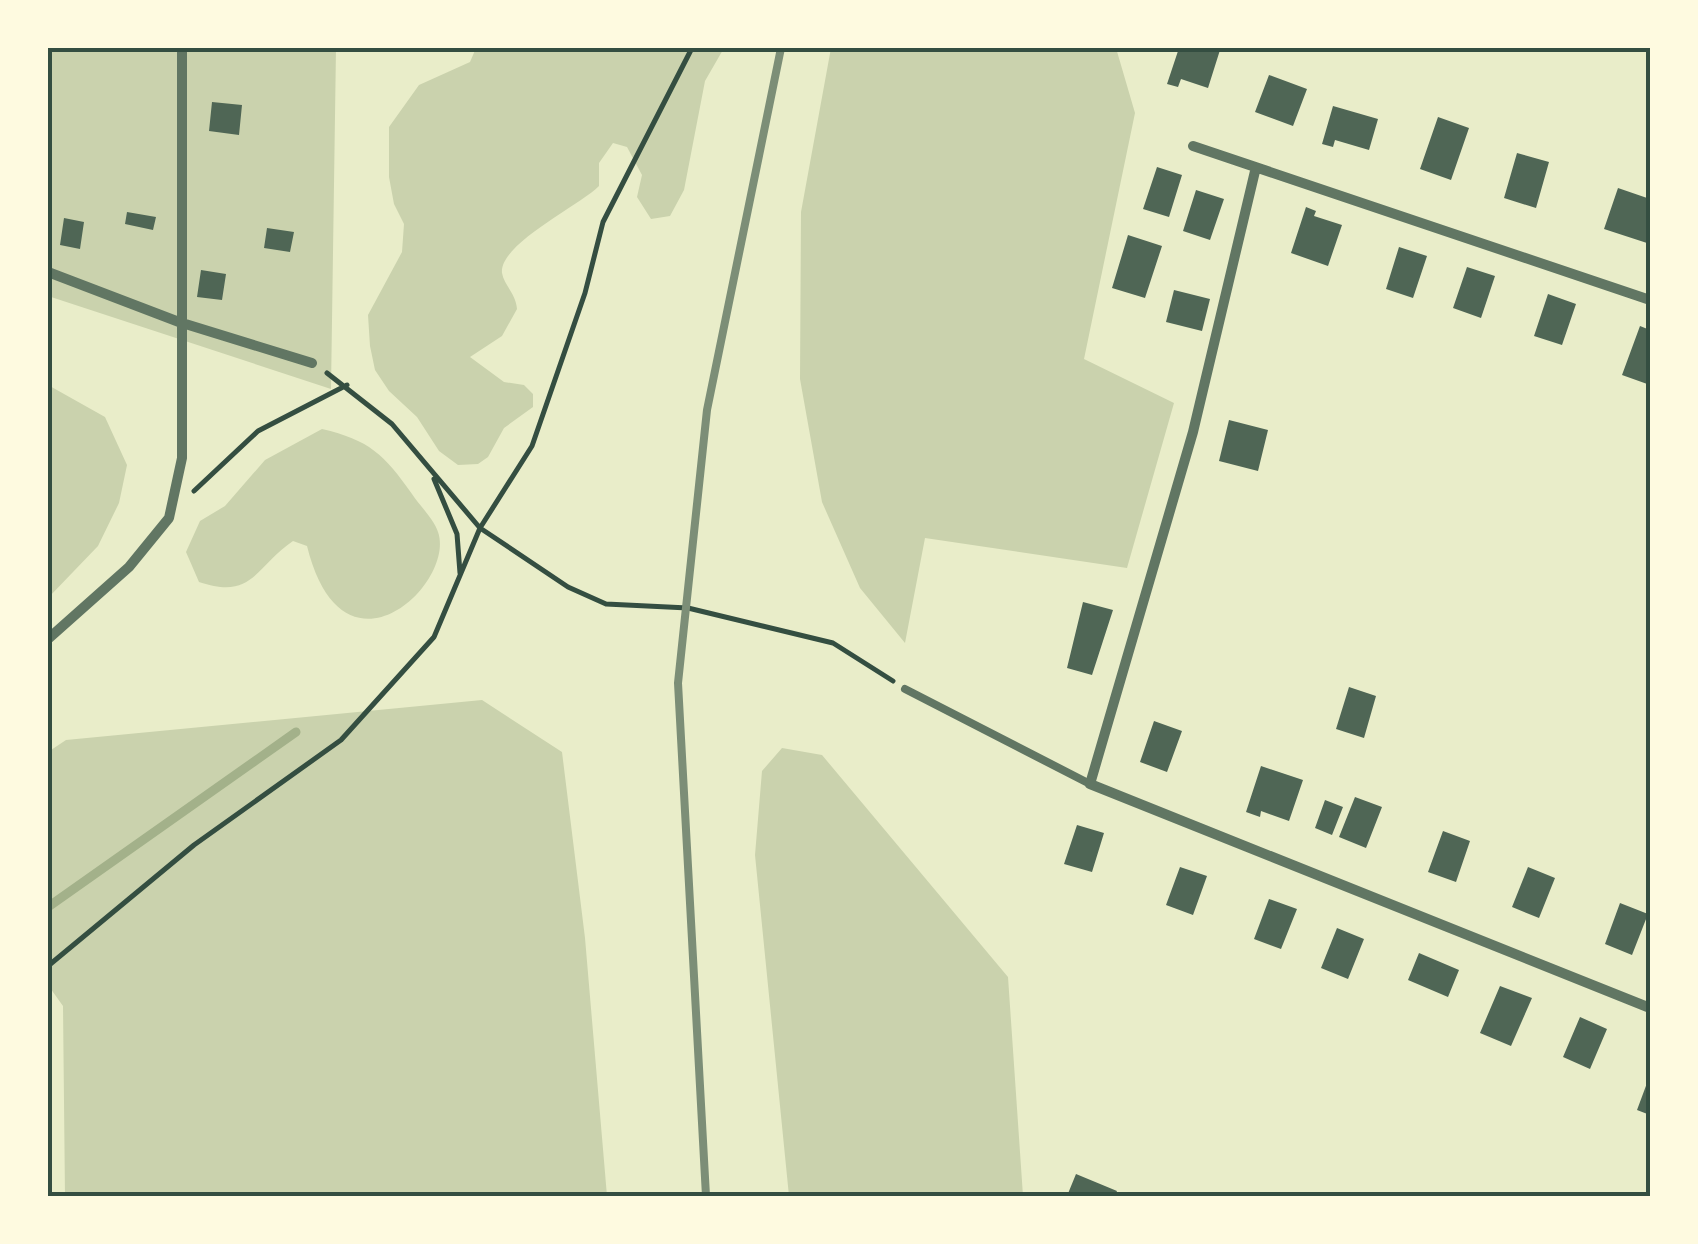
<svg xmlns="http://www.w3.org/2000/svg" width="1698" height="1244" font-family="'Times New Roman',serif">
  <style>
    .green { fill: #cad2ad }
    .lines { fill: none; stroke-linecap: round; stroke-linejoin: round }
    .stream { stroke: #a3b18a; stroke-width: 9 }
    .building { fill: #4f6655 }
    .path { stroke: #344e41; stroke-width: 5 }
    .service { stroke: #617663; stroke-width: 8 }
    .minor { stroke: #617663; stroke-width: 10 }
    .rail { stroke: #7c8e77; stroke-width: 8 }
    .neatline { fill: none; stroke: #344e41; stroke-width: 4 }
  </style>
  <rect width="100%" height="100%" fill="#e9edc9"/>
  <path class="green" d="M 48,48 L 336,48 L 331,389 L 48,296 Z
    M 476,48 L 724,48 L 705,81 L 684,190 L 670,216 L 651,219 L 637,197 L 642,175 L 627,147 L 613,143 L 599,163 L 599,186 C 579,206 499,244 502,273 C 504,285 516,294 517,309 L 502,336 L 470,357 L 504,382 L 524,385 L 533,394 L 533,407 L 504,428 L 488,457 L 478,464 L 458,465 L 439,451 L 417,417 L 389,391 L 375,370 L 370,346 L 368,315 L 402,252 L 404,224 L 394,204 L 389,177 L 389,127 L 419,85 L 470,62 Z
    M 831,48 L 1116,48 L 1135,113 L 1084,359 L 1174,403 L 1127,568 L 925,538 L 905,643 L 860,588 L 822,502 L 800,379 L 801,212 Z
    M 48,385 L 105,417 L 127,465 L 119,503 L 98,546 L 48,598 Z
    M 322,429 C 369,440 384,454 412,494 C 419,505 434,519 438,532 C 456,583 343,691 307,546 L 293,541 C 254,568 253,600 199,582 L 186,552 L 200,521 L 225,506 L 265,460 Z
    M 482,700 L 562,752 L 585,938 L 607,1196 L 65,1196 L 63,1006 L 48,985 L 48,752 L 66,740 Z
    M 782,748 L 822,755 L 1008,977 L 1023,1196 L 789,1196 L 755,855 L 762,771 Z"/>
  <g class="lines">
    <path class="stream" d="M 48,907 L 296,732"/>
  </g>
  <path class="building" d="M 1179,48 L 1220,50 L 1208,88 L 1181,79 L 1178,87 L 1167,84 Z
    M 1269,75 L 1307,89 L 1293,126 L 1255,112 Z
    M 212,102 L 242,105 L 239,135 L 209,131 Z
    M 1333,106 L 1378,119 L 1369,150 L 1335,140 L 1333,147 L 1322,144 Z
    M 1438,117 L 1469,128 L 1451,180 L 1420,169 Z
    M 1517,153 L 1549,162 L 1536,208 L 1504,198 Z
    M 1157,167 L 1182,175 L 1169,217 L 1143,209 Z
    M 1618,188 L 1650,199 L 1650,244 L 1604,229 Z
    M 1196,190 L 1224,199 L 1210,240 L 1183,231 Z
    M 1306,207 L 1316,211 L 1314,216 L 1342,225 L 1328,266 L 1291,253 Z
    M 127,212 L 156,217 L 153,230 L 125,224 Z
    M 64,218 L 84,222 L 80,249 L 60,245 Z
    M 267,228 L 294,232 L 290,252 L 264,248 Z
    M 1128,235 L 1162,246 L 1145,298 L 1112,288 Z
    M 1399,247 L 1427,256 L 1413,298 L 1386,289 Z
    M 1467,267 L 1495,276 L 1481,318 L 1453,308 Z
    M 201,270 L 226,274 L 222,300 L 197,297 Z
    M 1174,290 L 1210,299 L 1202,331 L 1166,322 Z
    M 1548,294 L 1576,304 L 1562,345 L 1534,336 Z
    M 1640,326 L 1650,330 L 1650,385 L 1622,375 Z
    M 1229,420 L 1268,430 L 1258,471 L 1219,461 Z
    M 1083,602 L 1113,610 L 1092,675 L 1067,668 Z
    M 1349,687 L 1376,696 L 1364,738 L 1336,729 Z
    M 1154,721 L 1182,731 L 1167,772 L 1140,762 Z
    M 1261,766 L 1303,780 L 1289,821 L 1261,811 L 1260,817 L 1246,812 Z
    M 1355,797 L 1382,807 L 1366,848 L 1339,837 Z
    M 1325,800 L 1343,807 L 1332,835 L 1315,828 Z
    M 1077,825 L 1104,833 L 1092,872 L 1064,864 Z
    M 1443,831 L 1470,841 L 1456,882 L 1428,872 Z
    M 1180,867 L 1207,876 L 1193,915 L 1166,905 Z
    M 1528,867 L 1555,878 L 1539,918 L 1512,907 Z
    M 1269,899 L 1297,909 L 1281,949 L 1254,939 Z
    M 1620,903 L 1648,914 L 1632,955 L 1605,944 Z
    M 1337,928 L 1364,939 L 1348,979 L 1321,968 Z
    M 1419,953 L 1459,970 L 1448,997 L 1408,980 Z
    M 1500,986 L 1532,998 L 1511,1046 L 1480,1033 Z
    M 1580,1017 L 1607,1029 L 1590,1069 L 1563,1057 Z
    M 1650,1075 L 1650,1115 L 1637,1110 Z
    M 1076,1174 L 1117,1191 L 1115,1196 L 1067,1196 Z"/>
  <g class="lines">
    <path class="path" d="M 327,373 L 392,424 L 480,528 L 568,587 L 606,604 L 688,608 L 833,643 L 893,681
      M 434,479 L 457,534 L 460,573
      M 194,491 L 258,431 L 347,385
      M 48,966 L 194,845 L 341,740 L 434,637 L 480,528 L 532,446 L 585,293 L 603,222 L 692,48"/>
    <path class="service" d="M 905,689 L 1090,784"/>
    <path class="minor" d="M 1193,146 L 1650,300
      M 1256,167 L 1193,432 L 1090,784 L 1650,1008
      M 48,272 L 179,322 L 312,363
      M 48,639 L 129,567 L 169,518 L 182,458 L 182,48"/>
    <path class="rail" d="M 706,1196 L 678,683 L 707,410 L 781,48"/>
  </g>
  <rect width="1698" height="1244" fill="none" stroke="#fefae0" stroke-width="100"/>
  <rect x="50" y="50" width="1598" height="1144" class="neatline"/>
</svg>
